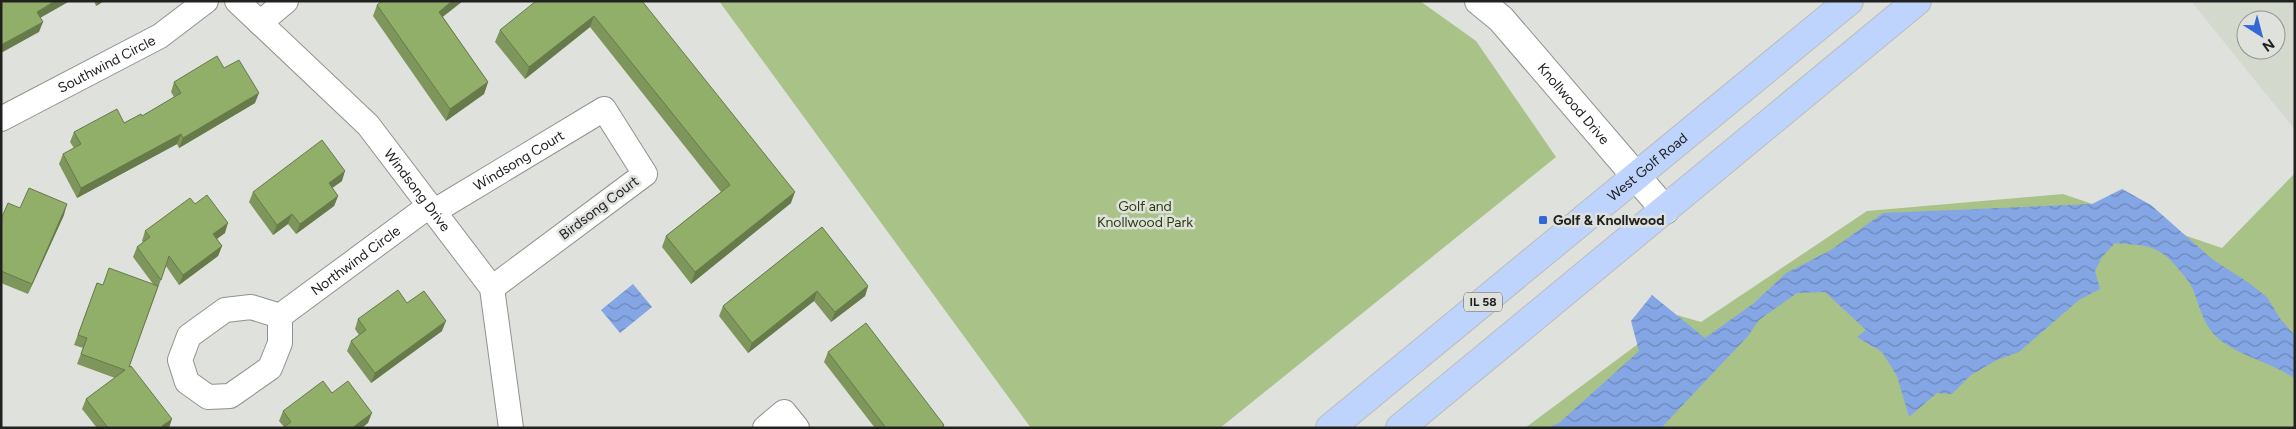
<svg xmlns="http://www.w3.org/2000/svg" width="2296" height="429" font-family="Figtree,sans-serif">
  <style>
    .built { fill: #d3d9cd; fill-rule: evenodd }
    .green { fill: #a9c288 }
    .water { fill: url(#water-waves) }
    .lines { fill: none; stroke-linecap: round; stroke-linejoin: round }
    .minor-casing { stroke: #91928e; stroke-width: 26 }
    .tertiary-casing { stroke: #91928e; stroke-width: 30 }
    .primary-casing { stroke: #bcbdbc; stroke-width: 30 }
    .minor { stroke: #fff; stroke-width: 24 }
    .tertiary { stroke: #fff; stroke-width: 28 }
    .primary { stroke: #bfd4fd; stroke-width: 28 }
    .wall { fill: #7e965b }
    .shaded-wall { fill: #667a4a }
    .building { fill: #92af6a; stroke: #667a4a }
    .poi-dot { fill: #3368d7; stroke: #dfe1dd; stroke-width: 2 }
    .labels { text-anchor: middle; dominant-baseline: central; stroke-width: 5; stroke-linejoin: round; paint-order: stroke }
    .shield { fill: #dfe1dd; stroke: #5a5b59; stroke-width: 1 }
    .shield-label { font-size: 12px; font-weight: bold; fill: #212220 }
    .street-label { font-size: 14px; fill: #212220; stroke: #dfe1dd }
    .park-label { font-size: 14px; fill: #2a3d09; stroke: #dfe1dd }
    .poi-label { font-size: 14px; font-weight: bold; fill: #212220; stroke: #dfe1dd; text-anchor: start }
  </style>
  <defs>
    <pattern id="water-waves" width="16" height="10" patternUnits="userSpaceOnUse" patternTransform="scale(1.25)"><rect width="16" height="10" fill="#85a6e5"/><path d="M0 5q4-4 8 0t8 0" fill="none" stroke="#6c87b9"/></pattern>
  </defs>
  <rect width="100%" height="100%" fill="#dfe1dd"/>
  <path class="built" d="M 2191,1 L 2295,1 L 2295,130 ZM 2246,20 L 2276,20 L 2276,50 L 2246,50 Z"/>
  <path class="green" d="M 719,1 L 1420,1 L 1476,41 L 1556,157 L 1220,428 L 1031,428 Z
    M 2295,173 L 2295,428 L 1525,428 L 1677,315 L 1701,322 L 1867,211 L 2063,194 L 2222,248 Z"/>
  <path class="water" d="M 2122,189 L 2151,205 L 2212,259 L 2249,283 L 2267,297 L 2279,317 L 2295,336 L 2295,379 C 2272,362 2243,358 2220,340 C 2206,329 2202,314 2196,298 C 2193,287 2188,280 2181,272 C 2158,244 2149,246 2115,243 L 2102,257 L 2095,271 L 2100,289 L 2079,300 L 2019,352 L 1997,360 L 1971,375 L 1952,394 L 1937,393 L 1909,417 L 1897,376 L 1882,352 L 1857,337 L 1866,330 L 1825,292 L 1797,293 L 1759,320 L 1748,336 L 1661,428 L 1547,428 L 1559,423 L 1639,351 L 1631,321 L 1652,295 L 1705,338 L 1754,303 L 1786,273 L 1831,250 L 1883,213 L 2092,204 Z
    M 633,284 L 652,307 L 620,333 L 601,310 Z"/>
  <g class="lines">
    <defs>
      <g id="minor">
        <path id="s1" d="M 237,1 L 368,125 L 492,288 L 511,428"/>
        <path d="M 260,23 L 286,1"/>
        <path id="s2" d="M 1,119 L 160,36 L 206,1"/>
        <path id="s3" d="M 433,212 L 604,109 L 645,174 L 492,288"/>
        <path id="s4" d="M 280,316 L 280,343 L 270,368 L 230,396 L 208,397 L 187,382 L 180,360 L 189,336 L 225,310 L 251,307 L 280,316 L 429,206"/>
        <path d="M 765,428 L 784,412 L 797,428"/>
      </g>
      <g id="tertiary">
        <path id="s5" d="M 1479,1 L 1501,19 L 1665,210"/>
      </g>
      <g id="primary">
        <path id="s6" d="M 1330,428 L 1849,1"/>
        <path d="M 1400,428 L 1917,1"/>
      </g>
    </defs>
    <use href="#minor" class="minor-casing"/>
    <use href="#tertiary" class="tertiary-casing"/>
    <use href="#primary" class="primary-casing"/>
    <use href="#minor" class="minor"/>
    <use href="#tertiary" class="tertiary"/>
    <use href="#primary" class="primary"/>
  </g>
  <path class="wall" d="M 94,1 L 104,1 L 96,6 Z
    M 642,1 L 791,203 L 691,284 L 662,247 L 666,236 L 721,192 L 590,27 L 525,79 L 495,42 L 500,30 Z
    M 377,5 L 443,17 L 488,82 L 484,94 L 446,121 L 373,16 Z
    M 224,68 L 255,103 L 179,148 L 177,144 L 77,198 L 59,164 L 63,154 L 74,148 L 70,142 L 74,132 L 124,123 L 142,116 L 174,97 L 171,92 L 174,82 Z
    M 342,181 L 332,188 L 338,196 L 334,206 L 296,234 L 288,224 L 273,235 L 249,202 L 253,192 Z
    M 195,204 L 225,233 L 217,239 L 222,246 L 218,256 L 179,285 L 166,266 L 129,367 L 169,428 L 97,428 L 82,409 L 86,399 L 115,378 L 77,364 L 83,348 L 74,345 L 97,283 L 103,285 L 153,284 L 133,257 L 137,247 L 143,242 L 142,241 L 145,231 Z
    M 20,208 L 64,215 L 28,294 L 1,283 L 1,219 Z
    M 822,227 L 868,286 L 865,296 L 831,322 L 814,301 L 748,353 L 719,316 L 723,306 Z
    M 407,303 L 442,331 L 371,383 L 347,351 L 351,341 L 359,335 L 355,329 L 358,319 Z
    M 828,352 L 944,425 L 944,428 L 875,428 L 824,362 Z
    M 332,393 L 368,423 L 284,427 L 279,421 L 283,411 Z"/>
  <path class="shaded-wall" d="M 55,1 L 70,1 L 33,22 L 37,12 Z
    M 98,1 L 104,1 L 96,6 Z
    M 452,1 L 463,1 L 435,23 L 439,12 Z
    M 594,16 L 590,27 L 525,79 L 529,67 Z
    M 43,22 L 39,32 L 1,53 L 1,45 Z
    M 488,82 L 484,94 L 446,121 L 450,109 Z
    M 259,93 L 255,103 L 179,148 L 183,138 Z
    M 181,134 L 177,144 L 77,198 L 81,188 Z
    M 345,171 L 342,181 L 325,193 L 329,183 Z
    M 795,192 L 791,203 L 691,284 L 695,272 Z
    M 338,196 L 334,206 L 296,234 L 300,224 Z
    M 67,204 L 64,215 L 28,294 L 32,284 Z
    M 292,214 L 288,224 L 273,235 L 277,225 Z
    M 228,223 L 225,233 L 209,244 L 213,234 Z
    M 222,246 L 218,256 L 179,285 L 183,275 Z
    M 868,286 L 865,296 L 831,322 L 835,312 Z
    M 817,291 L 814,301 L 748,353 L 752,343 Z
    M 446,321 L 442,331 L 371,383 L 375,373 Z
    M 372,413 L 368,423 L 362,428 L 352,428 Z
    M 172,419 L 169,428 L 162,428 L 162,426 Z"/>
  <path class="building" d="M 1,1 L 55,1 L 37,12 L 43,22 L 1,45 Z
    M 382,1 L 452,1 L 439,12 L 488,82 L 450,109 L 377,5 Z
    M 536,1 L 642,1 L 795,192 L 695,272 L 666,236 L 730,185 L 594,16 L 529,67 L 500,30 Z
    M 217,56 L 224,68 L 239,60 L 259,93 L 183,138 L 181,134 L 81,188 L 63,154 L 81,144 L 74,132 L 117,109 L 124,123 L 141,114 L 142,116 L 181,93 L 174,82 Z
    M 322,140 L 345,171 L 329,183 L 338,196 L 300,224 L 292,214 L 277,225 L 253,192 Z
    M 29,188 L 67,204 L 32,284 L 1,271 L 1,219 L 8,203 L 20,208 Z
    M 207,195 L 228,223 L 213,234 L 222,246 L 183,275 L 169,256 L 161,280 L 137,247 L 150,237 L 145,231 L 190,198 L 195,204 Z
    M 822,227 L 868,286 L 835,312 L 817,291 L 752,343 L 723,306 Z
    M 109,268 L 158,286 L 129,367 L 131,366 L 172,419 L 162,426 L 164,428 L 108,428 L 86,399 L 125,370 L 81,354 L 87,338 L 78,335 L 97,283 L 103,285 Z
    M 398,290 L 407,303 L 424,291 L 446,321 L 375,373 L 351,341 L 366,330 L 358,319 Z
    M 866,323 L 944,425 L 941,428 L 886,428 L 828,352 Z
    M 323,381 L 332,393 L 348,381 L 372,413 L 352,428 L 283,428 L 291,422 L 283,411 Z"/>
  <rect class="poi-dot" x="1538" y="215" width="10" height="10" rx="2.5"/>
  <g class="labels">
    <rect class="shield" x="1464" y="292.5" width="38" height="19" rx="4"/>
    <g class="shield-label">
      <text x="1483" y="302">IL 58</text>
    </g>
    <g class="street-label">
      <text stroke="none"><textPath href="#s2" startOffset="119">Southwind Circle</textPath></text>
      <text stroke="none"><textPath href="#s5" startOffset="140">Knollwood Drive</textPath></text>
      <text stroke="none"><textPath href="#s3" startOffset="100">Windsong Court</textPath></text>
      <text stroke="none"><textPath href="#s6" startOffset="411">West Golf Road</textPath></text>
      <text stroke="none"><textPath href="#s1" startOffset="262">Windsong Drive</textPath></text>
      <text transform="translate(599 208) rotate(-37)">Birdsong Court</text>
      <text stroke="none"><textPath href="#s4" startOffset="394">Northwind Circle</textPath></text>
    </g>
    <g class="park-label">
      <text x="1145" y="206">Golf and<tspan x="1145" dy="16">Knollwood Park</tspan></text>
    </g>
    <g class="poi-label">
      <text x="1553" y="220">Golf &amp; Knollwood</text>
    </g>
  </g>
  <rect width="2296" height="429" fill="none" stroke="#212220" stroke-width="5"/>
  <g transform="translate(2261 35) rotate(144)"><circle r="24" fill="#dfe1dd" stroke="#939591"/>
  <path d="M0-4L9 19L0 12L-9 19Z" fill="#3368d7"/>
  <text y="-8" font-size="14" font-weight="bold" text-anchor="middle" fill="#212220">N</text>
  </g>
</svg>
